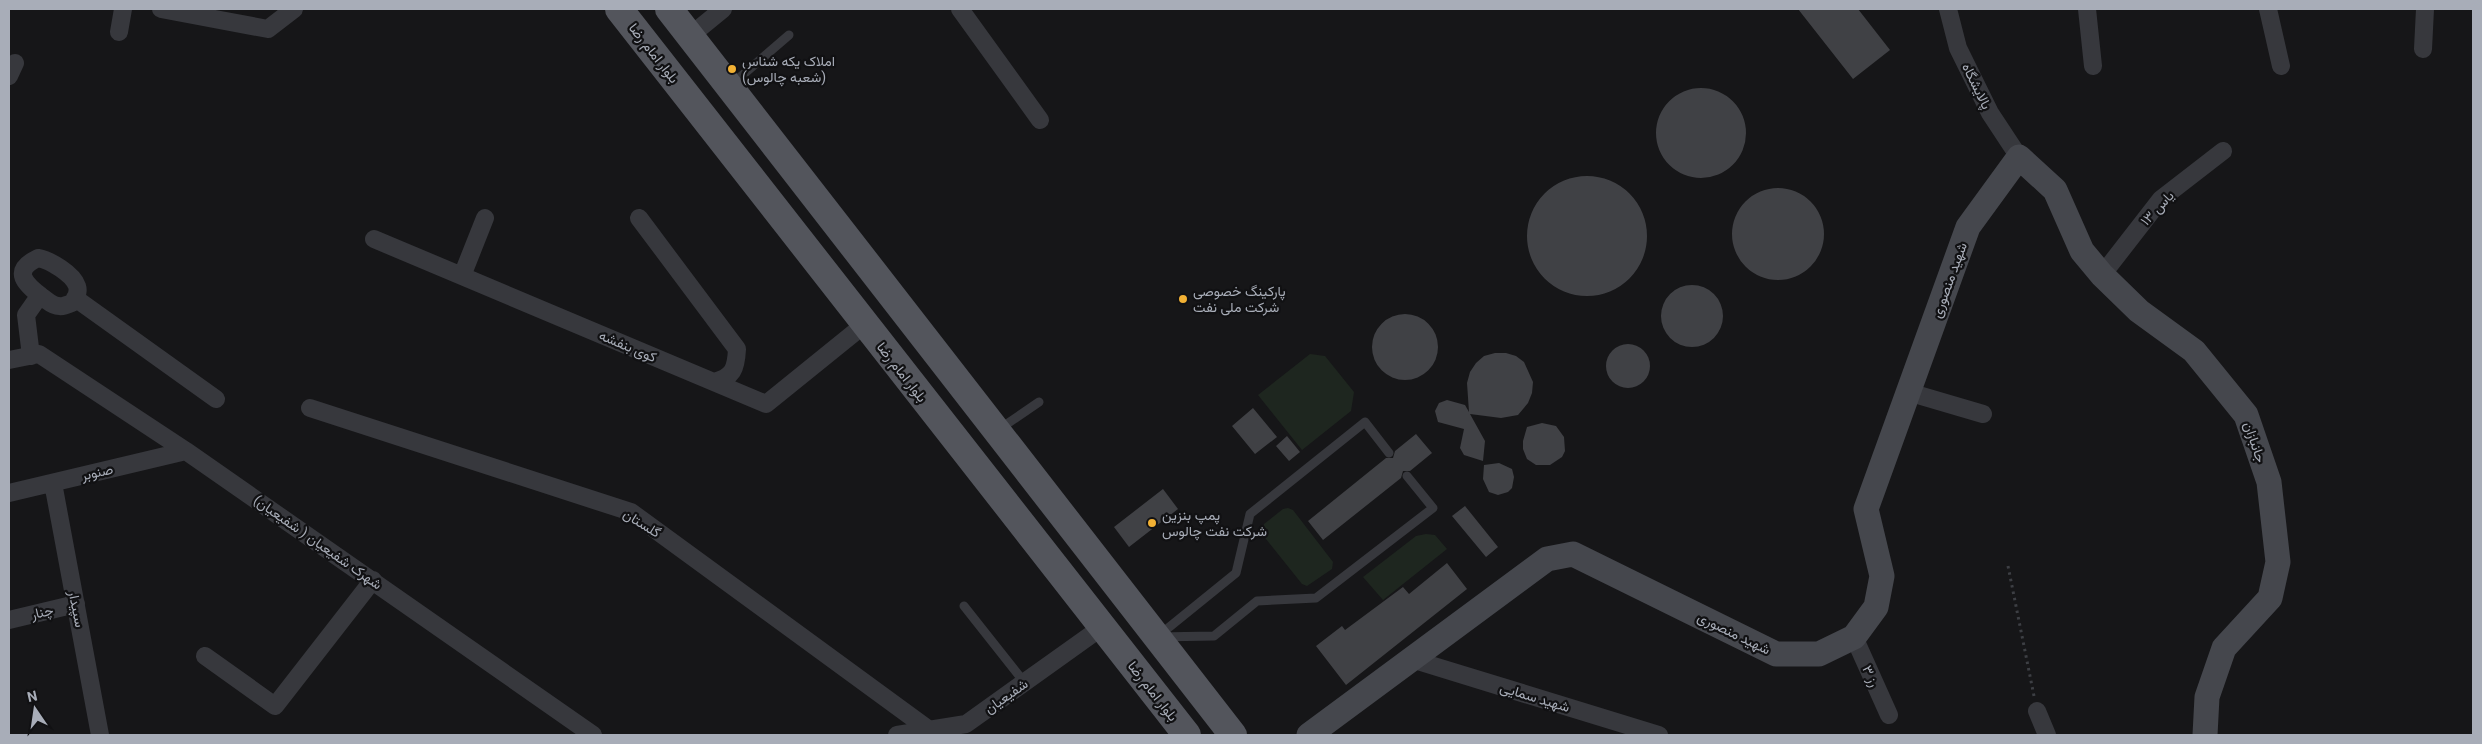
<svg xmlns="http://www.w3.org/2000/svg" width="2482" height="744" font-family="Roboto,Vazirmatn,sans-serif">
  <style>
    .green { fill: #1e261f }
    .building { fill: #404145 }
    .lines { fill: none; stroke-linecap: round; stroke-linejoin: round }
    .path { stroke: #3d3f44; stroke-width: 3; stroke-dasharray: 2.5 4; stroke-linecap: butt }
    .lane { stroke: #37383d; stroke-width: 9 }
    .street { stroke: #37383d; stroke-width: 18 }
    .secondary { stroke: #45474d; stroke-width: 25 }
    .primary { stroke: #53555c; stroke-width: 28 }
    .poi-dot { fill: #f2b134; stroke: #111113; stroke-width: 2 }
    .labels { text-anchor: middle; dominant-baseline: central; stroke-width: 4.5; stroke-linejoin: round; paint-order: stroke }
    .street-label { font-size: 14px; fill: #a8adb8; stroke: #111113 }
    .poi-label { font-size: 14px; fill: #a8adb8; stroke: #111113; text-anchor: start }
  </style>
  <rect width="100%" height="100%" fill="#161618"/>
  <path class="green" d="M 1310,354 L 1325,356 L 1354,392 L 1351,411 L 1302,450 L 1258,395 Z
    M 1288,508 L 1293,510 L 1333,562 L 1332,569 L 1307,586 L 1302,584 L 1262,534 L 1264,524 L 1283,509 Z
    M 1426,534 L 1435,535 L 1447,549 L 1383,600 L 1363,577 L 1416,536 Z"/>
  <path class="building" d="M 1798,9 L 1858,9 L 1890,50 L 1853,79 Z
    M1656 133a45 45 0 1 1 90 0a45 45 0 1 1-90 0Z
    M1527 236a60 60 0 1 1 120 0a60 60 0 1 1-120 0Z
    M1732 234a46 46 0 1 1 92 0a46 46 0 1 1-92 0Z
    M1661 316a31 31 0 1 1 62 0a31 31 0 1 1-62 0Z
    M1372 347a33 33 0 1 1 66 0a33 33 0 1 1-66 0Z
    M1606 366a22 22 0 1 1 44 0a22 22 0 1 1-44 0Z
    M 1495,353 L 1506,353 L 1516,356 L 1524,362 L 1533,382 L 1532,393 L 1528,403 L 1518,415 L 1501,418 L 1470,414 L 1485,441 L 1483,461 L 1464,455 L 1460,448 L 1464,429 L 1438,422 L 1435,411 L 1439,403 L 1447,400 L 1465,405 L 1469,412 L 1467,383 L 1470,372 L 1476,363 L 1484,356 Z
    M 1253,408 L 1277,437 L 1255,454 L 1232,426 Z
    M 1542,423 L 1556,426 L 1564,437 L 1565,451 L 1562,457 L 1550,465 L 1536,465 L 1527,459 L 1523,449 L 1523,441 L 1527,427 Z
    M 1416,434 L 1432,453 L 1410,471 L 1403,471 L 1401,478 L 1323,540 L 1308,521 L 1386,458 L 1393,458 L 1395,451 Z
    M 1287,436 L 1300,452 L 1289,461 L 1276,446 Z
    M 1499,463 L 1512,469 L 1514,477 L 1512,488 L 1508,492 L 1498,495 L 1489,492 L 1483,479 L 1484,465 Z
    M 1163,489 L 1178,509 L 1129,547 L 1114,527 Z
    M 1465,506 L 1498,547 L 1486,557 L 1452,516 Z
    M 1447,563 L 1467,589 L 1346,685 L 1316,646 L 1342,626 L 1345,630 L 1403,587 L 1409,594 Z"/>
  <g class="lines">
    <path class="path" d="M 2008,566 L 2034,696"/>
    <path class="lane" d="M 731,85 L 789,35
      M 998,430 L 1039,402
      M 1389,453 L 1365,422 L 1250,514 L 1236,573 L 1157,637 L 1214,636 L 1257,601 L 1316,598 L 1433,508 L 1407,476
      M 964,606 L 1025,683"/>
    <path class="street" d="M 161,9 L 268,29 L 294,9
      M 960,9 L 1040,120
      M 1948,9 L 1958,48 L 1990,113 L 2019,157
      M 2087,9 L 2093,66
      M 2268,9 L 2281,66
      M 119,32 L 123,9
      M 690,36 L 723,9
      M 2423,49 L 2425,9
      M 9,76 L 15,63
      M 639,218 L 737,349 C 736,369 733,377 714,382
      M 374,239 L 766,404 L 865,324
      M 38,258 C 50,260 73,274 77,286 C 79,292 76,297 74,302 C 69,304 64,307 59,306 C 52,306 47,300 42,297 C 25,284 11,271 38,258 Z
      M 2102,275 L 2161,199 L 2223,151
      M 462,276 L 485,218
      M 75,298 L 216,399
      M 31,356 L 26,315 L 40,295
      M 9,360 L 39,354 L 186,451 L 593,735
      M 1908,392 L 1983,414
      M 310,408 L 631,512 L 928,729 L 928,735
      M 53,483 L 100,735
      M 9,493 L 186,451
      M 9,620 L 76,604
      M 1854,637 L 1889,715
      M 205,656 L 275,706 L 373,580
      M 1411,659 L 1659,735
      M 2037,711 L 2047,735
      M 897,735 L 966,724 L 1102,627"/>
    <path class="secondary" d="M 1309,735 L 1547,559 L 1573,554 L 1776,654 L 1819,654 L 1854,637 L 1876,607 L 1882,576 L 1866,509 L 1968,227 L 2019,157 L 2055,190 L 2082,251 L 2102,275 L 2139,311 L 2194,351 L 2246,415 L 2269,482 L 2278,562 L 2270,598 L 2224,648 L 2207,697 L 2205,735"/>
    <path class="primary" d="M 619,9 L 1187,735
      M 669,9 L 1233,735"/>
  </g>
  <g class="poi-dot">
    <circle cx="732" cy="69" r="5"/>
    <circle cx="1183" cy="299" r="5"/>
    <circle cx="1152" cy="523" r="5"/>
  </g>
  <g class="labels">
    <g class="street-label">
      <text transform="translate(654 53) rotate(52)">بلوار امام رضا</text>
      <text transform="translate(1977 86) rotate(64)">پالایشگاه</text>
      <text transform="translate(2157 208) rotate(-47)">یاس ۱۳</text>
      <text transform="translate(1949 280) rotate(-70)">شهید منصوری</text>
      <text transform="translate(628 346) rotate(23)">کوی بنفشه</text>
      <text transform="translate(902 372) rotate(52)">بلوار امام رضا</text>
      <text transform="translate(2255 442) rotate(71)">جانبازان</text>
      <text transform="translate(97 472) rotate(-13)">صنوبر</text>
      <text transform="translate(642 523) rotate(32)">گلستان</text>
      <text transform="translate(318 542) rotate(35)">شهرک شفیعیان ( شفیعیان)</text>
      <text transform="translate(77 609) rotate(79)">سپیدار</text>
      <text transform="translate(42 612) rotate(-13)">چنار</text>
      <text transform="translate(1734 633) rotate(26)">شهید منصوری</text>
      <text transform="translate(1871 676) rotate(66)">رز ۳</text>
      <text transform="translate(1153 691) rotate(52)">بلوار امام رضا</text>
      <text transform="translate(1006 696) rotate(-35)">شفیعیان</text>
      <text transform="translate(1535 697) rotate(17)">شهید سمایی</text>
    </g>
    <g class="poi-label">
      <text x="742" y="61">املاک یکه شناس<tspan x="742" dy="16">(شعبه چالوس)</tspan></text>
      <text x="1193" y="291">پارکینگ خصوصی<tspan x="1193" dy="16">شرکت ملی نفت</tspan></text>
      <text x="1162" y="515">پمپ بنزین<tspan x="1162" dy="16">شرکت نفت چالوس</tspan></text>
    </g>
  </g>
  <rect width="2482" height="744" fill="none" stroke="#a8adb8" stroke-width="20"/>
  <g transform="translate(35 709) rotate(347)" stroke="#111113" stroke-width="4" paint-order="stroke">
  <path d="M0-4L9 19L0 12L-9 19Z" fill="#a8adb8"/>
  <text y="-8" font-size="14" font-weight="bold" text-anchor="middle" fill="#a8adb8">N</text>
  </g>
</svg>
